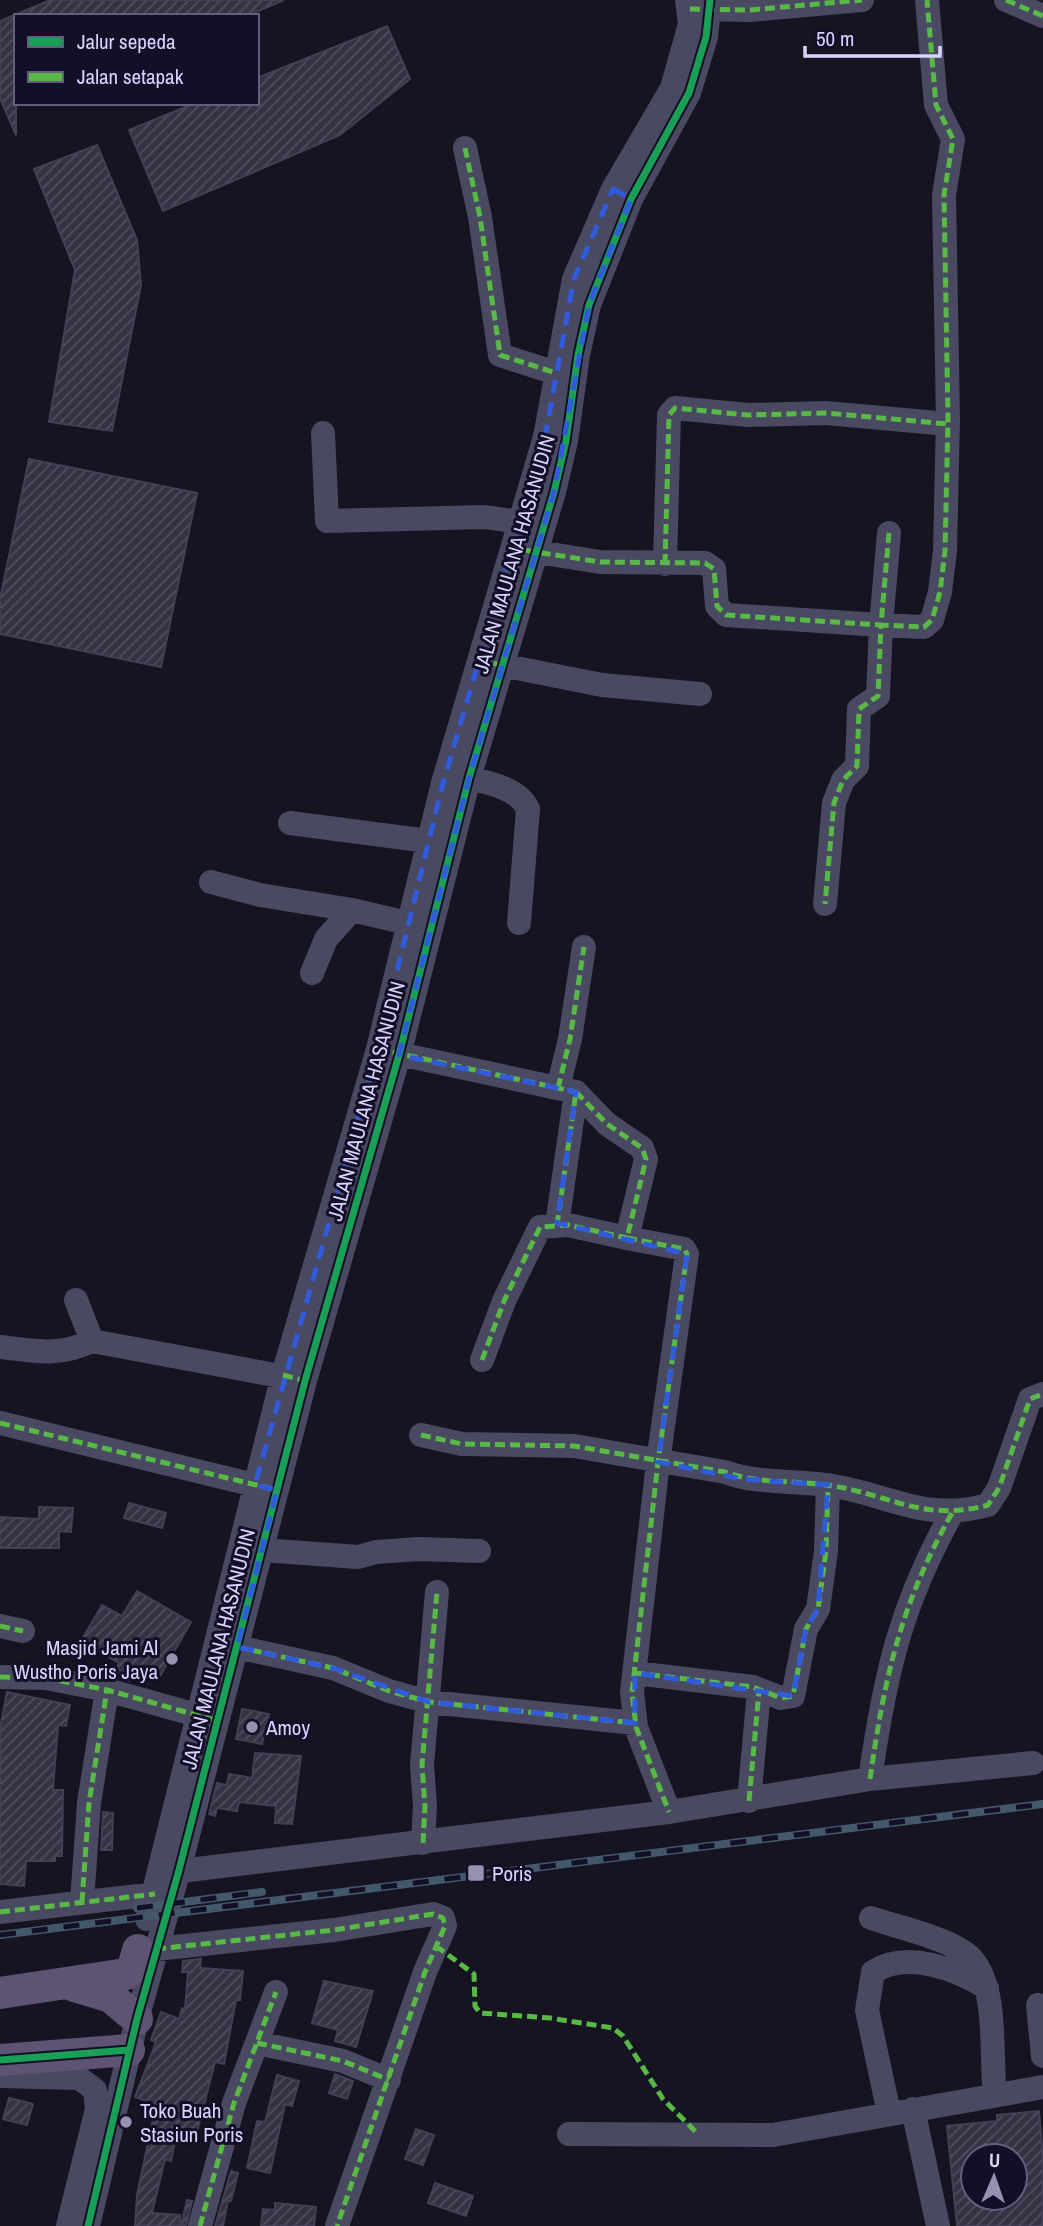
<svg xmlns="http://www.w3.org/2000/svg" width="1043" height="2226" font-family="'Archivo Narrow',sans-serif">
  <style>
    .building { fill: url(#building-hatch); stroke: #433f54; stroke-width: 2; fill-rule: evenodd }
    .lines { fill: none; stroke-linecap: round; stroke-linejoin: round }
    .minor { stroke: #4a4962; stroke-width: 24 }
    .major { stroke: #5e5373; stroke-width: 32 }
    .rail-casing { stroke: #43596b; stroke-width: 8 }
    .rail { stroke: #130f26; stroke-width: 5; stroke-dasharray: 16; stroke-linecap: butt }
    .quiet { stroke: #58b947; stroke-width: 5; stroke-dasharray: 10 5; stroke-linecap: butt }
    .cycleway-casing { stroke: #130f26; stroke-width: 11 }
    .cycleway { stroke: #1a9f57; stroke-width: 7 }
    .marked { fill: none; stroke: #305bdc; stroke-width: 5; stroke-dasharray: 14 9; stroke-linejoin: round }
    .poi-dot { fill: #9591b1; stroke: #130f26; stroke-width: 2.5 }
    .labels { text-anchor: middle; dominant-baseline: central; stroke-width: 6; stroke-linejoin: round; paint-order: stroke }
    .street-label { font-size: 21px; fill: #d9d4ff; stroke: #130f26 }
    .poi-label { font-size: 21px; fill: #d9d4ff; stroke: #130f26; text-anchor: start }
  </style>
  <defs>
    <pattern id="building-hatch" width="6" height="6" patternUnits="userSpaceOnUse" patternTransform="scale(1.75)"><rect width="6" height="6" fill="#343243"/><path d="M-1 1l2-2M0 6l6-6M5 7l2-2" fill="none" stroke="#514f5f"/></pattern>
  </defs>
  <rect width="100%" height="100%" fill="#161421"/>
  <path class="building" d="M 50,0 L 284,0 L 247,16 L 16,16 L 16,135 L 0,98 L 0,21 Z
    M 387,26 L 410,79 L 340,135 L 163,211 L 129,130 L 195,103 L 257,103 L 257,78 Z
    M 97,145 L 137,240 L 141,285 L 112,431 L 49,422 L 75,270 L 34,169 Z
    M 29,459 L 197,493 L 161,667 L 0,634 L 0,599 Z
    M 129,1503 L 166,1513 L 162,1528 L 124,1518 Z
    M 39,1507 L 73,1508 L 71,1532 L 59,1531 L 59,1548 L 0,1548 L 0,1517 L 39,1519 Z
    M 137,1591 L 191,1622 L 159,1678 L 141,1668 L 137,1674 L 133,1671 L 129,1681 L 114,1676 L 119,1663 L 81,1641 L 102,1605 L 122,1616 Z
    M 7,1692 L 70,1705 L 66,1726 L 58,1725 L 53,1790 L 63,1790 L 62,1856 L 55,1856 L 55,1861 L 26,1861 L 24,1886 L 0,1884 L 0,1729 Z
    M 242,1709 L 269,1714 L 262,1744 L 236,1739 Z
    M 255,1753 L 301,1756 L 292,1824 L 275,1823 L 276,1806 L 239,1802 L 237,1811 L 217,1808 L 215,1816 L 209,1814 L 217,1783 L 227,1785 L 229,1774 L 252,1778 Z
    M 103,1812 L 113,1813 L 112,1850 L 101,1850 Z
    M 201,1959 L 200,1968 L 243,1971 L 240,2000 L 236,2000 L 224,2064 L 215,2062 L 196,2136 L 177,2132 L 171,2161 L 165,2159 L 152,2213 L 180,2215 L 180,2226 L 135,2226 L 137,2195 L 156,2105 L 135,2097 L 156,2042 L 151,2040 L 161,2012 L 179,2019 L 182,2008 L 185,2009 L 188,1972 L 182,1972 L 183,1961 Z
    M 324,1981 L 373,1991 L 356,2047 L 335,2041 L 338,2030 L 312,2023 Z
    M 335,2074 L 353,2081 L 347,2099 L 329,2093 Z
    M 277,2075 L 299,2081 L 292,2106 L 285,2104 L 270,2173 L 247,2168 L 257,2121 L 265,2122 Z
    M 9,2098 L 33,2104 L 27,2125 L 3,2119 Z
    M 1039,2111 L 1043,2157 L 1043,2226 L 957,2226 L 947,2126 L 997,2121 L 997,2115 ZM 973,2156 L 1015,2156 L 1015,2198 L 973,2198 Z
    M 416,2129 L 434,2135 L 423,2165 L 405,2159 Z
    M 231,2171 L 238,2173 L 231,2201 L 228,2201 L 223,2226 L 215,2226 Z
    M 435,2183 L 473,2196 L 466,2216 L 428,2203 Z
    M 187,2200 L 192,2201 L 186,2226 L 181,2226 Z
    M 275,2203 L 316,2207 L 314,2226 L 261,2226 L 263,2209 L 275,2210 Z"/>
  <g class="lines">
    <path class="minor" d="M 1006,0 L 1043,16
      M 696,9 L 750,10 L 862,0
      M 465,148 L 480,217 L 500,355 L 556,373
      M 323,433 L 327,521 L 485,517 L 519,522
      M 889,533 L 881,625 L 924,627 L 932,620 L 940,592 L 945,551 L 948,419 L 944,195 L 953,139 L 936,105 L 927,0
      M 519,549 L 600,562 L 705,563 L 714,569 L 717,606 L 726,615 L 881,625 L 878,696 L 859,709 L 857,766 L 843,780 L 834,803 L 825,904
      M 665,564 L 669,415 L 675,408 L 748,415 L 826,413 L 948,424
      M 486,662 L 602,685 L 700,694
      M 455,774 C 478,781 517,785 528,809 L 519,923
      M 290,823 L 428,841
      M 211,882 L 260,895 L 352,910
      M 312,973 L 326,939 L 352,910 L 424,927
      M 385,1051 L 576,1092
      M 558,1088 L 570,1039 L 584,947
      M 576,1092 L 607,1124 L 642,1148 L 646,1159 L 627,1238 L 684,1249 L 687,1254 L 658,1462 L 632,1692 L 636,1727 L 669,1812
      M 557,1225 L 576,1092
      M 76,1300 L 92,1341 L 296,1379
      M 0,1347 C 36,1351 58,1357 92,1341
      M 482,1360 L 504,1301 L 540,1227 L 568,1225 L 627,1238
      M 0,1423 L 271,1489
      M 421,1435 L 462,1444 L 574,1446 L 725,1472 C 757,1484 792,1480 826,1485 C 889,1493 921,1523 988,1505 L 999,1488 L 1030,1399 L 1043,1394
      M 262,1550 L 358,1557 L 376,1552 L 419,1549 L 479,1551
      M 0,1626 L 23,1631
      M 237,1647 L 333,1668 L 389,1691 L 429,1702 L 635,1723
      M 635,1673 L 753,1687 L 781,1698 L 793,1696 L 806,1629 L 818,1609 L 826,1551 L 828,1485
      M 0,1677 L 46,1678 L 107,1690 L 211,1719
      M 870,1779 C 885,1675 900,1606 952,1513
      M 749,1801 L 759,1691
      M 423,1843 L 425,1806 L 422,1765 L 437,1592
      M 164,1873 L 669,1812 L 870,1779 L 1033,1763
      M 82,1902 L 89,1803 L 107,1690
      M 0,1912 L 155,1894
      M 871,1918 C 897,1927 953,1939 971,1958 C 999,1988 990,2056 995,2094
      M 147,1919 L 283,1375 L 378,1049 L 443,783 L 545,437 L 574,279 L 613,189 L 672,88 L 690,24 L 687,0
      M 156,1949 L 334,1930 L 433,1914 L 443,1918 L 445,1926 L 425,1972 L 337,2226
      M 1038,2005 L 1043,2056
      M 257,2043 L 343,2061 L 389,2080
      M 0,2076 L 79,2078 L 95,2090 L 97,2109 L 68,2226
      M 913,2109 L 938,2226
      M 889,2113 L 867,2010 L 873,1972 C 907,1950 956,1969 987,1988
      M 569,2134 L 773,2135 L 1043,2087
      M 88,2226 L 137,2019 L 179,1870 L 305,1381 L 399,1055 L 469,778 L 554,492 L 566,441 L 578,355 L 589,305 L 631,199 L 689,93 L 706,37 L 710,0
      M 200,2226 L 234,2103 L 276,1992"/>
    <path class="major" d="M 74,1986 L 111,1997 L 137,2019
      M 0,1993 L 126,1974 L 133,1968 L 138,1950
      M 0,2060 L 129,2050"/>
    <defs>
      <path id="rail" d="M 137,1908 L 262,1892
        M 0,1935 L 1043,1804"/>
    </defs>
    <use href="#rail" class="rail-casing"/>
    <use href="#rail" class="rail"/>
    <path class="quiet" d="M 1006,0 L 1043,16
      M 690,9 L 750,10 L 862,0
      M 465,148 L 480,217 L 500,355 L 556,373
      M 889,533 L 881,625 L 924,627 L 932,620 L 940,592 L 945,551 L 948,419 L 944,195 L 953,139 L 936,105 L 927,0
      M 511,548 L 600,562 L 705,563 L 714,569 L 717,606 L 726,615 L 881,625 L 878,696 L 859,709 L 857,766 L 843,780 L 834,803 L 825,904
      M 665,564 L 669,415 L 675,408 L 748,415 L 826,413 L 948,424
      M 479,660 L 501,665
      M 378,1049 L 576,1092
      M 558,1088 L 570,1039 L 584,947
      M 576,1092 L 607,1124 L 642,1148 L 646,1159 L 627,1238 L 684,1249 L 687,1254 L 658,1462 L 632,1692 L 636,1727 L 669,1812
      M 557,1225 L 576,1092
      M 482,1360 L 504,1301 L 540,1227 L 568,1225 L 627,1238
      M 283,1375 L 305,1381
      M 0,1423 L 277,1490
      M 421,1435 L 462,1444 L 574,1446 L 725,1472 C 757,1484 792,1480 826,1485 C 889,1493 921,1523 988,1505 L 999,1488 L 1030,1399 L 1043,1394
      M 0,1626 L 23,1631
      M 237,1647 L 333,1668 L 389,1691 L 429,1702 L 635,1723
      M 635,1673 L 753,1687 L 781,1698 L 793,1696 L 806,1629 L 818,1609 L 826,1551 L 828,1485
      M 0,1677 L 46,1678 L 107,1690 L 218,1721
      M 870,1779 C 885,1675 900,1606 952,1513
      M 749,1801 L 759,1691
      M 423,1843 L 425,1806 L 422,1765 L 437,1592
      M 82,1902 L 89,1803 L 107,1690
      M 0,1912 L 155,1894
      M 436,1946 L 474,1974 L 475,2006 L 480,2013 L 550,2018 L 613,2028 L 623,2036 L 663,2099 L 698,2134
      M 156,1949 L 334,1930 L 433,1914 L 443,1918 L 445,1926 L 425,1972 L 337,2226
      M 257,2043 L 343,2061 L 389,2080
      M 200,2226 L 234,2103 L 276,1992"/>
    <defs>
      <path id="cycleway" d="M 0,2060 L 129,2050
        M 88,2226 L 137,2019 L 179,1870 L 305,1381 L 399,1055 L 469,778 L 554,492 L 566,441 L 578,355 L 589,305 L 631,199 L 689,93 L 706,37 L 710,0"/>
    </defs>
    <use href="#cycleway" class="cycleway-casing"/>
    <use href="#cycleway" class="cycleway"/>
  </g>
  <path class="marked" d="M 613,189 L 631,199 L 589,305 L 554,492 L 469,778 L 399,1055 L 576,1092 L 557,1223 L 687,1254 L 658,1462 L 742,1479 L 828,1485 L 818,1609 L 806,1629 L 793,1696 L 635,1673 L 635,1723 L 429,1702 L 333,1668 L 237,1647 L 277,1490 L 255,1485 L 378,1049 L 443,783 L 545,437 L 574,279 Z"/>
  <g class="poi-dot">
    <circle cx="172" cy="1659" r="7"/>
    <circle cx="252" cy="1727" r="7"/>
    <rect x="467" y="1864" width="18" height="18" rx="3.5"/>
    <circle cx="126" cy="2122" r="7"/>
  </g>
  <g class="labels">
    <g class="street-label">
      <text transform="translate(514 554) rotate(-74)">JALAN MAULANA HASANUDIN</text>
      <text transform="translate(366 1101) rotate(-75)">JALAN MAULANA HASANUDIN</text>
      <text transform="translate(218 1649) rotate(-76)">JALAN MAULANA HASANUDIN</text>
    </g>
    <g class="poi-label">
      <text x="158" y="1647" text-anchor="end">Masjid Jami Al<tspan x="158" dy="24">Wustho Poris Jaya</tspan></text>
      <text x="266" y="1727">Amoy</text>
      <text x="492" y="1873">Poris</text>
      <text x="140" y="2110">Toko Buah<tspan x="140" dy="24">Stasiun Poris</tspan></text>
    </g>
  </g>
  <rect x="14" y="14" width="245" height="91" fill="#130f26" stroke="#625e7d" stroke-width="2"/>
  <rect x="28" y="37" width="35" height="10" fill="#1a9f57" stroke="#625e7d" stroke-width="2"/>
  <text x="77" y="49" font-size="21" fill="#d9d4ff">Jalur sepeda</text>
  <rect x="28" y="72" width="35" height="10" fill="#58b947" stroke="#625e7d" stroke-width="2"/>
  <text x="77" y="84" font-size="21" fill="#d9d4ff">Jalan setapak</text>
  <g transform="translate(994 2177) rotate(2)"><circle r="33" fill="#130f26" stroke="#625e7d" stroke-width="2"/>
  <path d="M0-5L12 26L0 18L-12 26Z" fill="#9591b1"/>
  <text y="-10" font-size="19" font-weight="bold" text-anchor="middle" fill="#d9d4ff">U</text>
  </g>
  <path d="M805 46v10h135v-10" fill="none" stroke="#d9d4ff" stroke-width="3.5"/>
  <text x="816" y="46" font-size="21" fill="#d9d4ff" stroke="#130f26" stroke-width="5" paint-order="stroke">50 m</text>
</svg>
